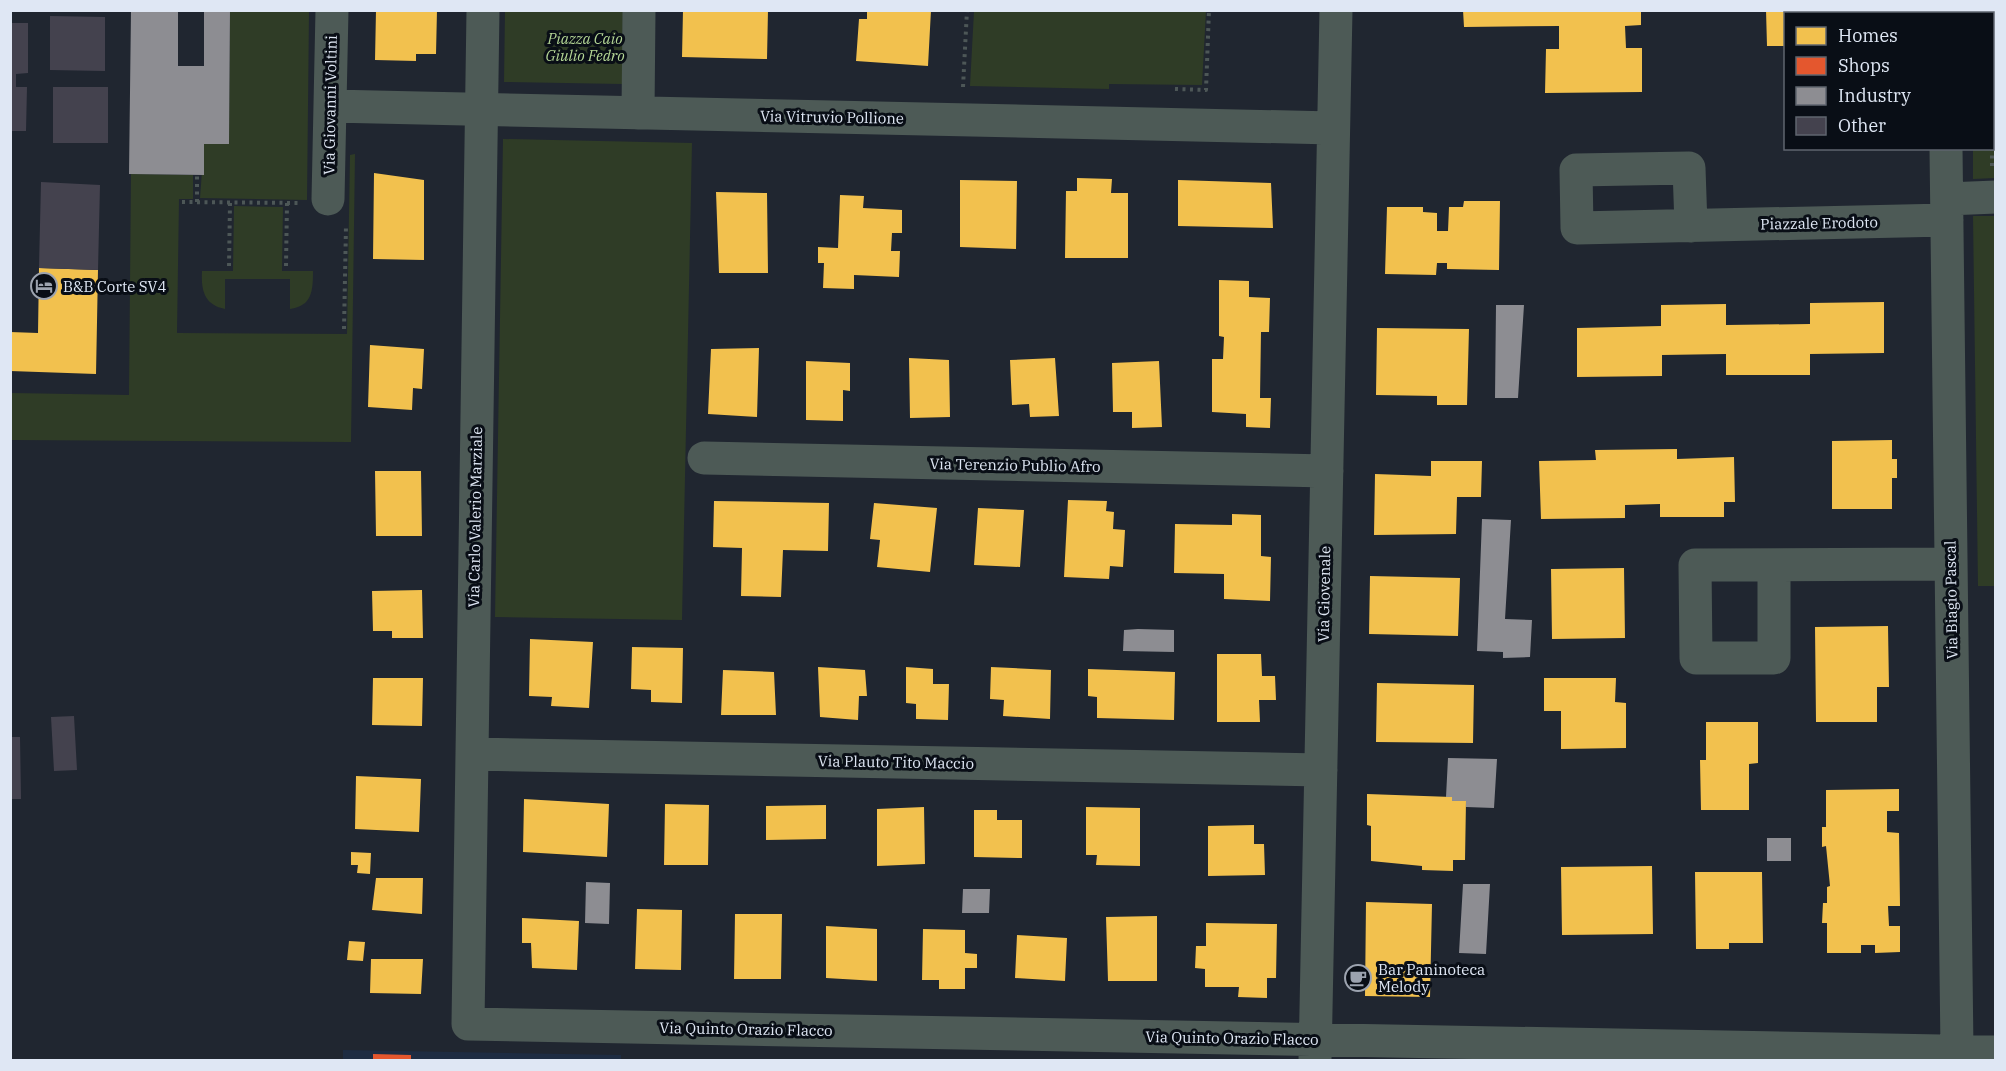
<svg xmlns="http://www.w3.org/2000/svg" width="2006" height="1071" font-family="'IBM Plex Serif',serif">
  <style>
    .built { fill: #1e2c42 }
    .green { fill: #2f3c26 }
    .homes { fill: #f2c14e }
    .shops { fill: #e4572e }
    .industry { fill: #8d8d92 }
    .building { fill: #44424e }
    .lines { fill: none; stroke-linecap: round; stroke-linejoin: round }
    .path { stroke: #4d5757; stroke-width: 4; stroke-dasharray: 3 4.5; stroke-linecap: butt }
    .minor { stroke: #4d5a56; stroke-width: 33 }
    .labels { text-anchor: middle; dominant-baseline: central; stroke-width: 6; stroke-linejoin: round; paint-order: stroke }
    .park-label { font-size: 15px; font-style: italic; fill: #b4d695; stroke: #090e16 }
    .street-label { font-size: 15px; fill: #dfe7f4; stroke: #090e16 }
    .poi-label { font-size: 15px; fill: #dfe7f4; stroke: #090e16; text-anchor: start }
  </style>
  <rect width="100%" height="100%" fill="#202630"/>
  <path class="built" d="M 343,1050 L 621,1055 L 621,1060 L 343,1060 Z"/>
  <path class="green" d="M 230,11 L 309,11 L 307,200 L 200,198 L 204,144 L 229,144 Z
    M 505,11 L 623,11 L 622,84 L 504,82 Z
    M 974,11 L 1206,11 L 1202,85 L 1109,84 L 1109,89 L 970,86 Z
    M 1971,11 L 1995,11 L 1995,178 L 1973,179 L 1973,149 L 1992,148 L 1992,14 L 1971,13 Z
    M 503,139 L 692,143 L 682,620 L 495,617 Z
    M 355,154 L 351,442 L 11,440 L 11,393 L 129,395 L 131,174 L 193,175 L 193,199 L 179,199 L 177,333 L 347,334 L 350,155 Z
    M 234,206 L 283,207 L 282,271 L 313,271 C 313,291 312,306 290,309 L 290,279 L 225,279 L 225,309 C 204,305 201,290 202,271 L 233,271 Z
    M 1973,216 L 1995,216 L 1995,586 L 1978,586 Z"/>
  <path class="homes" d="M 376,10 L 437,10 L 436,54 L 416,54 L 416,61 L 375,60 Z
    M 683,10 L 768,10 L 767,59 L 682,57 Z
    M 867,10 L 931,10 L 928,66 L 856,61 L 859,19 L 867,19 Z
    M 1463,10 L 1641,10 L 1641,25 L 1625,26 L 1626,48 L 1642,48 L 1642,92 L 1545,93 L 1546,49 L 1559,49 L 1559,26 L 1464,27 Z
    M 1766,10 L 1833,10 L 1833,14 L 1786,14 L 1786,46 L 1767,46 Z
    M 374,173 L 424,180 L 424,260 L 373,259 Z
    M 1077,178 L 1112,179 L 1111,193 L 1128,193 L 1128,258 L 1065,258 L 1066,191 L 1077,191 Z
    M 960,180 L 1017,181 L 1016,249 L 960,247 Z
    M 1178,180 L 1271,183 L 1273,228 L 1178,226 Z
    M 716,192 L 767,193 L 768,273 L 719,273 Z
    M 840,195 L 864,196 L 863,208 L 902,210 L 902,233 L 892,233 L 891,251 L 900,251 L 899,277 L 854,275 L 854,289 L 823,288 L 824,263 L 818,263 L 818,247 L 838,248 Z
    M 1464,201 L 1500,201 L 1499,270 L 1447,269 L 1447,263 L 1437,263 L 1436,275 L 1385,274 L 1387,207 L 1423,207 L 1423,212 L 1437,213 L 1437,231 L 1448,231 L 1449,207 L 1463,207 Z
    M 39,268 L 98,270 L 96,374 L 10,371 L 10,332 L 38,333 Z
    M 1219,280 L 1249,281 L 1249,297 L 1270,298 L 1269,332 L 1261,332 L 1260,398 L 1271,398 L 1270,428 L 1246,427 L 1246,414 L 1212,412 L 1212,359 L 1223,359 L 1224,337 L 1219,336 Z
    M 1884,302 L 1884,353 L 1810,354 L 1810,375 L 1726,375 L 1726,354 L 1662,355 L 1662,376 L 1577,377 L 1577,328 L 1661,326 L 1661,305 L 1726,304 L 1726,325 L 1810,324 L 1810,303 Z
    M 1377,328 L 1469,329 L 1467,405 L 1437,405 L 1437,396 L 1376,395 Z
    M 370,345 L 424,349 L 422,389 L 413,388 L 412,410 L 368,407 Z
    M 759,348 L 757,417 L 708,414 L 711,349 Z
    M 909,358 L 949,360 L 950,417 L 910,418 Z
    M 1055,358 L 1059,416 L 1030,417 L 1029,404 L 1012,405 L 1010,360 Z
    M 806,361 L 850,363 L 850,391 L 843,390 L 843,421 L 806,420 Z
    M 1159,361 L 1162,427 L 1132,428 L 1132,412 L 1113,412 L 1112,363 Z
    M 1892,440 L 1892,459 L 1897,459 L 1897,478 L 1892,478 L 1892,509 L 1832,509 L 1832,441 Z
    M 1677,449 L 1677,459 L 1734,457 L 1735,502 L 1724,502 L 1724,517 L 1660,517 L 1660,504 L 1625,505 L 1625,518 L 1541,519 L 1539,461 L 1596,460 L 1595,450 Z
    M 1431,461 L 1482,461 L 1481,497 L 1457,497 L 1456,534 L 1374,535 L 1375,474 L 1431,476 Z
    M 375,471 L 421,471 L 422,536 L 376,536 Z
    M 1068,500 L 1107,501 L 1106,511 L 1114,512 L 1113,529 L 1125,530 L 1123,567 L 1110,566 L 1109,579 L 1064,577 Z
    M 714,501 L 829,503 L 828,551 L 783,550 L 781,597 L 741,596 L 742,548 L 713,547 Z
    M 874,503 L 937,508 L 930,572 L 877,567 L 880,540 L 870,539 Z
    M 978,508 L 1024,510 L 1020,567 L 974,565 Z
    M 1232,514 L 1261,515 L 1261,556 L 1271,557 L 1270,601 L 1224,599 L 1224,574 L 1174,573 L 1175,524 L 1232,525 Z
    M 1624,568 L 1625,638 L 1552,639 L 1551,569 Z
    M 1370,576 L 1460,578 L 1458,636 L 1369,634 Z
    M 422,590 L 423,638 L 392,638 L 392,631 L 373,631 L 372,591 Z
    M 1888,626 L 1889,687 L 1877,687 L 1877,722 L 1816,722 L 1815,627 Z
    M 530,639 L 593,642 L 589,708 L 551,706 L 552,697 L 529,696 Z
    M 632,647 L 683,648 L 682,703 L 651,702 L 651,690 L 631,689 Z
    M 1217,654 L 1261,654 L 1262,676 L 1275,676 L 1276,700 L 1259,700 L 1260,722 L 1217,722 Z
    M 818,667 L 865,670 L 867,696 L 859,696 L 858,720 L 820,717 Z
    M 906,667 L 933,669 L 933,684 L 949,684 L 948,720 L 916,719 L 916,704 L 906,703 Z
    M 991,667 L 1051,670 L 1050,719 L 1003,716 L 1004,700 L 990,699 Z
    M 1088,669 L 1175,672 L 1174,720 L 1097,718 L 1097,697 L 1088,696 Z
    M 723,670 L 774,672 L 776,715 L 721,715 Z
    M 373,678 L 423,678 L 422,726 L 372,725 Z
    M 1544,678 L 1616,678 L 1615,702 L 1626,703 L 1626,748 L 1561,749 L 1561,711 L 1544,711 Z
    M 1377,683 L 1474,685 L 1473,743 L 1376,742 Z
    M 1706,722 L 1758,722 L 1758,763 L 1749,764 L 1749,810 L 1701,810 L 1700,760 L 1706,760 Z
    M 356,776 L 421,779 L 419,832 L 355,829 Z
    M 1899,789 L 1899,811 L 1887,811 L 1887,832 L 1899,833 L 1900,906 L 1888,906 L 1889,926 L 1900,926 L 1900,952 L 1875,953 L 1875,945 L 1861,945 L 1861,953 L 1827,953 L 1827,923 L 1822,923 L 1823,903 L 1827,903 L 1827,887 L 1830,886 L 1826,846 L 1822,847 L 1822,827 L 1826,827 L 1826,790 Z
    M 1367,794 L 1452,797 L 1452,801 L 1466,801 L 1465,860 L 1453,860 L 1453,871 L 1422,870 L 1422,866 L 1371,861 L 1371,826 L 1367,825 Z
    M 524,799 L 609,804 L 607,857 L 523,852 Z
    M 665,804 L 709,805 L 708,865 L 664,865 Z
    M 826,805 L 826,839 L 766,840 L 766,806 Z
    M 924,807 L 925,864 L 877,866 L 877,809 Z
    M 1086,807 L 1140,808 L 1140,866 L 1096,865 L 1097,855 L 1086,855 Z
    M 974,810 L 997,810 L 997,820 L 1022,820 L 1022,858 L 974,857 Z
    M 1254,825 L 1254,844 L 1264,844 L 1265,875 L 1208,876 L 1208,826 Z
    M 351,852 L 371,853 L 370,874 L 357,873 L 358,865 L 351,865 Z
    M 1652,866 L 1653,934 L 1562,935 L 1561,867 Z
    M 1695,872 L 1762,872 L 1763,943 L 1729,943 L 1729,949 L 1696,949 Z
    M 376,878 L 423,878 L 422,914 L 372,910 Z
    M 1366,902 L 1432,904 L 1430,997 L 1365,996 Z
    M 637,909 L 682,910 L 681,970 L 635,969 Z
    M 735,914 L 782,914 L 781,979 L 734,979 Z
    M 1157,916 L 1157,981 L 1108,981 L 1106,917 Z
    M 522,918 L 579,921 L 577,970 L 532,968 L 531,943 L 522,943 Z
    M 1206,923 L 1277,924 L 1276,978 L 1267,978 L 1267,998 L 1238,997 L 1239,987 L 1205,987 L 1205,969 L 1195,968 L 1196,946 L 1206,946 Z
    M 826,926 L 877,929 L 877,981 L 826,978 Z
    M 923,929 L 965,930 L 965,953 L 977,954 L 977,968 L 965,968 L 965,989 L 939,989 L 939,980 L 922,980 Z
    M 1017,935 L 1067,938 L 1065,981 L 1015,978 Z
    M 349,941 L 365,942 L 363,961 L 347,960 Z
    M 371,959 L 423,959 L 421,994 L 370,993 Z"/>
  <path class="shops" d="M 373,1054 L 411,1055 L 411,1060 L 373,1060 Z"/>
  <path class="industry" d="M 131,10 L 178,10 L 178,66 L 204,66 L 204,10 L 230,10 L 229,144 L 204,144 L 204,175 L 129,174 Z
    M 1496,305 L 1524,305 L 1518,398 L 1495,398 Z
    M 1482,519 L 1511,520 L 1505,619 L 1532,620 L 1530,657 L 1503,658 L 1503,652 L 1477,651 Z
    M 1138,629 L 1174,630 L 1174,652 L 1123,651 L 1124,630 Z
    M 1448,758 L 1497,759 L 1494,808 L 1466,807 L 1466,801 L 1452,801 L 1452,797 L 1446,797 Z
    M 1767,838 L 1791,838 L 1791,861 L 1767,861 Z
    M 586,882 L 610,883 L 609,924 L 585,923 Z
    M 1463,884 L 1490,884 L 1486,954 L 1459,953 Z
    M 963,889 L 990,889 L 989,913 L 962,913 Z"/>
  <path class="building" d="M 50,16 L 105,17 L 105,71 L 50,70 Z
    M 10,23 L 28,23 L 28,73 L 16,74 L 16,87 L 27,87 L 26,131 L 10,131 Z
    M 53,87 L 108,87 L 108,143 L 53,143 Z
    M 41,182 L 100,185 L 98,270 L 39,268 Z
    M 74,716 L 77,770 L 54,771 L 51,717 Z
    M 10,737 L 20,737 L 21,799 L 10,799 Z"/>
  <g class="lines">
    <path class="path" d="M 1990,10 L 1990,14
      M 963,87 L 967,10
      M 1175,89 L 1206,90 L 1209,10
      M 1992,148 L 1992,166
      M 182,202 L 298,203
      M 197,202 L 197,175
      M 229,266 L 230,203
      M 286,266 L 287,203
      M 344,329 L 346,225"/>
    <path class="minor" d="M 483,10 L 468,1024 L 1996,1052
      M 1945,10 L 1945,14
      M 331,106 L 1333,128
      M 638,113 L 639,10
      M 1946,148 L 1957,1051
      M 328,199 L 332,10
      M 1947,199 L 1996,197
      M 1691,226 L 1689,168 L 1576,170 L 1577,228 L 1947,220
      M 704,458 L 1327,471
      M 1774,565 L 1774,658 L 1696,658 L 1695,565 L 1951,564
      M 472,754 L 1321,770
      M 1315,1060 L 1336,10"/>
  </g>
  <defs>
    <symbol id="hotel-ring" viewBox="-11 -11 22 22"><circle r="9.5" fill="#090e16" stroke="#9ca3af" stroke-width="1.5"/><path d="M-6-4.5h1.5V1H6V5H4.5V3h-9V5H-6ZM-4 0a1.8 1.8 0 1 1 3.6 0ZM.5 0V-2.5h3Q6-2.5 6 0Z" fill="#9ca3af"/></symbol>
    <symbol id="cafe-ring" viewBox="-11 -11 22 22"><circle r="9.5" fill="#090e16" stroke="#9ca3af" stroke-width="1.5"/><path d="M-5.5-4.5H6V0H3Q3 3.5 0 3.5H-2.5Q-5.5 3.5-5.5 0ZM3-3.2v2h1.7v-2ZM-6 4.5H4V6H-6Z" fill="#9ca3af"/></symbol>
  </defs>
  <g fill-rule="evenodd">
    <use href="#hotel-ring" x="29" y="271" width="30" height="30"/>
    <use href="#cafe-ring" x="1343" y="963" width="30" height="30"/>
  </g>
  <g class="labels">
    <g class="park-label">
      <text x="585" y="38">Piazza Caio<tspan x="585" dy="17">Giulio Fedro</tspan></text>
    </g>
    <g class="street-label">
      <text transform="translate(330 105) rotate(-89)">Via Giovanni Voltini</text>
      <text transform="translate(832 117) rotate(1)">Via Vitruvio Pollione</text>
      <text transform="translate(1819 223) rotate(-1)">Piazzale Erodoto</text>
      <text transform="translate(1015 465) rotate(1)">Via Terenzio Publio Afro</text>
      <text transform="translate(475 517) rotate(-89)">Via Carlo Valerio Marziale</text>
      <text transform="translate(1324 594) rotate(-89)">Via Giovenale</text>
      <text transform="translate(1951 600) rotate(-91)">Via Biagio Pascal</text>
      <text transform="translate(896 762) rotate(1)">Via Plauto Tito Maccio</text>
      <text transform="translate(746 1029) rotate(1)">Via Quinto Orazio Flacco</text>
      <text transform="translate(1232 1038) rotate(1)">Via Quinto Orazio Flacco</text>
    </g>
    <g class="poi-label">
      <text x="63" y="286">B&amp;B Corte SV4</text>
      <text x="1378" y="969">Bar Paninoteca<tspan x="1378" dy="17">Melody</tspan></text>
    </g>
  </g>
  <rect width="2006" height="1071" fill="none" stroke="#dfe7f4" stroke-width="24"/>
  <rect x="1784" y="12" width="210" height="138" fill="#090e16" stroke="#5f656f" stroke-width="1.5"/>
  <rect x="1796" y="27" width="30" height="18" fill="#f2c14e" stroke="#5f656f" stroke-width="1.5"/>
  <text x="1838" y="42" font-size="18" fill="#dfe7f4">Homes</text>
  <rect x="1796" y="57" width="30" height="18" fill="#e4572e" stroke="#5f656f" stroke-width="1.5"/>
  <text x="1838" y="72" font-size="18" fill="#dfe7f4">Shops</text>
  <rect x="1796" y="87" width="30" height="18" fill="#8d8d92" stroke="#5f656f" stroke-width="1.5"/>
  <text x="1838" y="102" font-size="18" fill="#dfe7f4">Industry</text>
  <rect x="1796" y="117" width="30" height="18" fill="#44424e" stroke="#5f656f" stroke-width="1.5"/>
  <text x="1838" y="132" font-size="18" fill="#dfe7f4">Other</text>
</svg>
